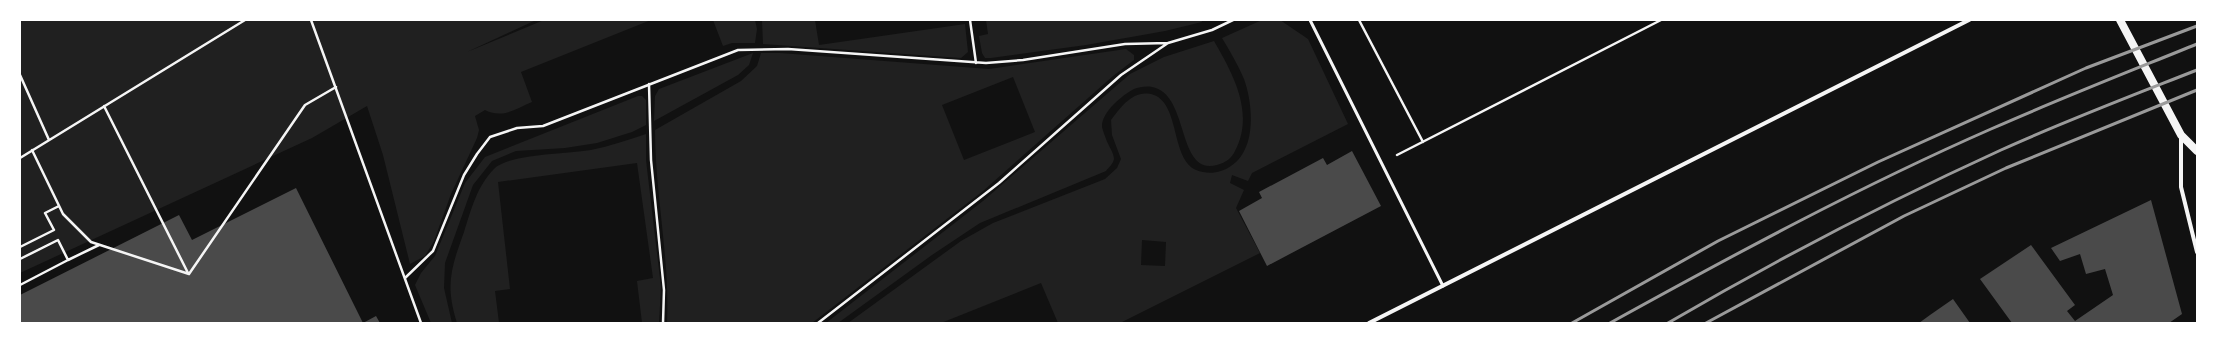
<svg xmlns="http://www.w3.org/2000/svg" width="2217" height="343" font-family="'Exo 2',sans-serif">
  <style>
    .green { fill: #202020; fill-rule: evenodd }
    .building { fill: #4a4a4a }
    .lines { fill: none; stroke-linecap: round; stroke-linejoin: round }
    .path { stroke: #f5f5f5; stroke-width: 2.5 }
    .service { stroke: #f5f5f5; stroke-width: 3 }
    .minor { stroke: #f5f5f5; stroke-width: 4 }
    .secondary { stroke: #f5f5f5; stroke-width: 8 }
    .rail { stroke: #9a9a9a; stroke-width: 3 }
  </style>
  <rect width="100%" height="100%" fill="#111"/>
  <path class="green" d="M 20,20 L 536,20 L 467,52 L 544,20 L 651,20 L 521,72 L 532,102 C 515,109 503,119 485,110 L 475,116 L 479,130 L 477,138 L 451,194 L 434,241 L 425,256 L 410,264 L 383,155 L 367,106 L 312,138 L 20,273 Z
    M 713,20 L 755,20 L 757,29 L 755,43 L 732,43 L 723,46 Z
    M 762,20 L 815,20 L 819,45 L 965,24 L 968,52 L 961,58 L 763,44 Z
    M 986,20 L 1201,20 L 1202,22 L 1165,31 L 1086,45 L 991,58 L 985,58 L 982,53 L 979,36 L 988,34 Z
    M 1262,20 L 1280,20 L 1308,39 L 1348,124 L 1252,173 L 1248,181 L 1232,175 L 1230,183 L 1244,190 L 1236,208 L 1260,253 L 1120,323 L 1058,323 L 1041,283 L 941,323 L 848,323 L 961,241 L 993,223 L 1105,179 L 1117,168 L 1121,159 L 1112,135 L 1111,120 C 1121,107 1134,88 1154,95 C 1180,105 1171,159 1196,170 C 1208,175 1221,173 1231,166 C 1257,149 1253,104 1244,79 C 1238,65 1230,51 1222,38 ZM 1142,240 L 1166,242 L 1165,266 L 1141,265 Z
    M 1214,41 C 1233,74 1255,113 1235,151 C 1232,158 1225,163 1217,165 C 1176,176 1190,94 1152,87 C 1147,86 1139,87 1134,89 C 1122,95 1101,113 1102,127 C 1103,131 1105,136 1106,139 C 1108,145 1114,153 1114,159 C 1113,164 1109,167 1106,171 L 980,223 L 932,255 L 838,323 L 826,323 L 983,201 L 1130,74 L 1164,57 Z
    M 1126,49 L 1134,55 L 1134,60 L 1113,76 L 983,191 L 812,323 L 667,323 C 670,258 655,194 655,130 L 741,81 L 757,66 L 761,53 L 780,53 L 989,69 ZM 1013,77 L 1035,132 L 964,160 L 942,105 Z
    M 753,53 L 749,65 L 738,75 L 654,121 L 655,96 L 659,89 Z
    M 638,96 L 642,96 L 646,100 L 646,125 L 632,132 L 597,143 L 565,148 L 516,151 L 492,161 L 473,185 L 445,263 L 444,288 L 452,323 L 431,323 L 415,285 L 421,273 L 435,256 L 465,183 L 485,157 Z
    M 646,134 L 646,160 L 661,287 L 659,323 L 642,323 L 637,281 L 653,278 L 637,163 L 498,182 L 510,289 L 495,291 L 499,323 L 457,323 C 445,285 451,268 464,232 C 471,210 477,186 494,169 C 507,154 568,154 591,150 C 610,146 628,140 646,134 Z"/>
  <path class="building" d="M 1352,151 L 1381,206 L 1267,266 L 1239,211 L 1262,198 L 1259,192 L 1323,158 L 1327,165 Z
    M 296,188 L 363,323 L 376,316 L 380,323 L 20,323 L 20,295 L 179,215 L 192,240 Z
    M 2151,200 L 2182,314 L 2169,323 L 2012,323 L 1980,279 L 2031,245 L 2075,305 L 2067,311 L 2075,321 L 2113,295 L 2105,269 L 2086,274 L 2080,254 L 2060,261 L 2051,248 Z
    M 1953,299 L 1970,323 L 1919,323 L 1930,315 Z"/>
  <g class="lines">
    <path class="path" d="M 311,20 L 421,323
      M 970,20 L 976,63
      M 1359,20 L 1423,142
      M 20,75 L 49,140
      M 649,84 L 651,160 L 664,290 L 663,323
      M 104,106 L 188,273
      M 32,150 L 63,214 L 91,242 L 189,274
      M 1397,155 L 1661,20
      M 20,158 L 245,20
      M 20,247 L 54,230 L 45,213 L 59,206
      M 20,259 L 58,240 L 68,260 L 20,285
      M 68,260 L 99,245
      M 189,274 L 305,105 L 336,87
      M 405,278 L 433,251 L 464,175 L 477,154 L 490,137 L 517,128 L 543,126 L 738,50 L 788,49 L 986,63 L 1023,60 L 1125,44 L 1168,43
      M 818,323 L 999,183 L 1121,75 L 1168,43 L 1212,30 L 1233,20"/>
    <path class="service" d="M 1310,20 L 1443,286"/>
    <path class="minor" d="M 2181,137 L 2181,187 L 2197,252
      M 1369,323 L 1969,20"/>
    <path class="secondary" d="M 2120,20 L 2181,135 L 2197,151"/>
    <path class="rail" d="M 1572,323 L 1718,241 L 1878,162 L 2086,68 L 2197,26
      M 1610,323 C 1735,254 1861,186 1991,129 C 2059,99 2128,72 2197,44
      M 1668,323 C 1776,260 1887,202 2001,150 C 2065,121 2131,96 2197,70
      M 1706,323 L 1904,216 L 2006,168 L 2197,90"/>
  </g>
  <rect width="2217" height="343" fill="none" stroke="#ffffff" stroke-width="42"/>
</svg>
